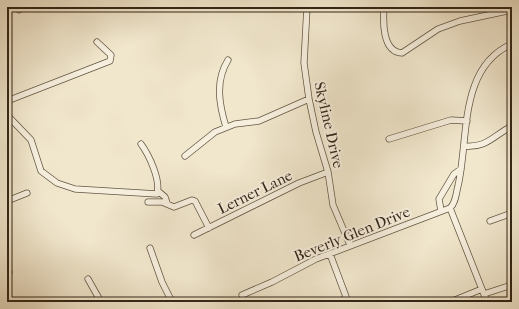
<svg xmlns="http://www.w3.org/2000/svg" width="519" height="309" font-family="'IM FELL French Canon',serif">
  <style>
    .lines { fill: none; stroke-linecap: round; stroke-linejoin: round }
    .minor-casing { stroke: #625644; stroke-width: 7 }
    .minor { stroke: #f6efde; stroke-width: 5.5 }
    .labels { text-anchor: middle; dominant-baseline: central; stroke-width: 4; stroke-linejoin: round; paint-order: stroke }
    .street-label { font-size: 15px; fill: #322517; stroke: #f6efde }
  </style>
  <rect width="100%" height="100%" fill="#f1e7cd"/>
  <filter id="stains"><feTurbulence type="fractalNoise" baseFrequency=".005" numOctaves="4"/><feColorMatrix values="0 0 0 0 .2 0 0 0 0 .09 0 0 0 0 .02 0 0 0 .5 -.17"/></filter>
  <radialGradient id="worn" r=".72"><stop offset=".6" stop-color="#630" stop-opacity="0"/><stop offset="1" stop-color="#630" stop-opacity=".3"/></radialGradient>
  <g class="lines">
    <defs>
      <path id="minor" d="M 18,7 L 19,10
        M 307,7 L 304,63 L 309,99 L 316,132 L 328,172 L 333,205 L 350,245
        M 384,7 C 383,21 382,52 402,53 L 438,29 L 460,21 L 512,10
        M 7,101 L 110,61 L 111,55 L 97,42
        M 7,115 L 31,140 L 41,171 L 57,183 L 75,189 L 157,194 C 161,180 149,155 141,144
        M 226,127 C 219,104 215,81 228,60
        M 389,139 L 451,120 L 467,121
        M 464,146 C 487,148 493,136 512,126
        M 185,156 L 215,132 L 235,124 L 259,121 L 309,99
        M 158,191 L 165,197 L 167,203
        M 7,201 L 27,193
        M 148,202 L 162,202 L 174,207 L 192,200 L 195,201 L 209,228
        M 450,208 C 456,203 456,193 458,186 C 469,140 458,67 512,44
        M 450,208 L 487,302
        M 441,211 L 439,199 L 454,174 L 461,169
        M 490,221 L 512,213
        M 194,235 L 299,183 L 328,172
        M 150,248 L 162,282 L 172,302
        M 330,254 L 348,302
        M 7,268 L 9,272
        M 88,279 L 101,302
        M 484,294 L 512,285
        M 242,295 L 272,282 L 316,259 L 450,208
        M 339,302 L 346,298
        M 450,302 L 482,289"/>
    </defs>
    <use href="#minor" class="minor-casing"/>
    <use href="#minor" class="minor"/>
  </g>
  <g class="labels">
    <g class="street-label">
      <text transform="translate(329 125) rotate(77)">Skyline Drive</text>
      <text transform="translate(255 192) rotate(-26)">Lerner Lane</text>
      <text transform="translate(352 234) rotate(-22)">Beverly Glen Drive</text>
    </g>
  </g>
  <rect width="519" height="309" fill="none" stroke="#f1e7cd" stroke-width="24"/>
  <rect x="8" y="8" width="503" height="293" fill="none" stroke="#322517" stroke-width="2"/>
  <rect x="12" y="12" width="495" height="285" fill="none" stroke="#322517"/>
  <rect width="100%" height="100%" filter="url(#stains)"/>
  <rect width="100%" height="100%" fill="url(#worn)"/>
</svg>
